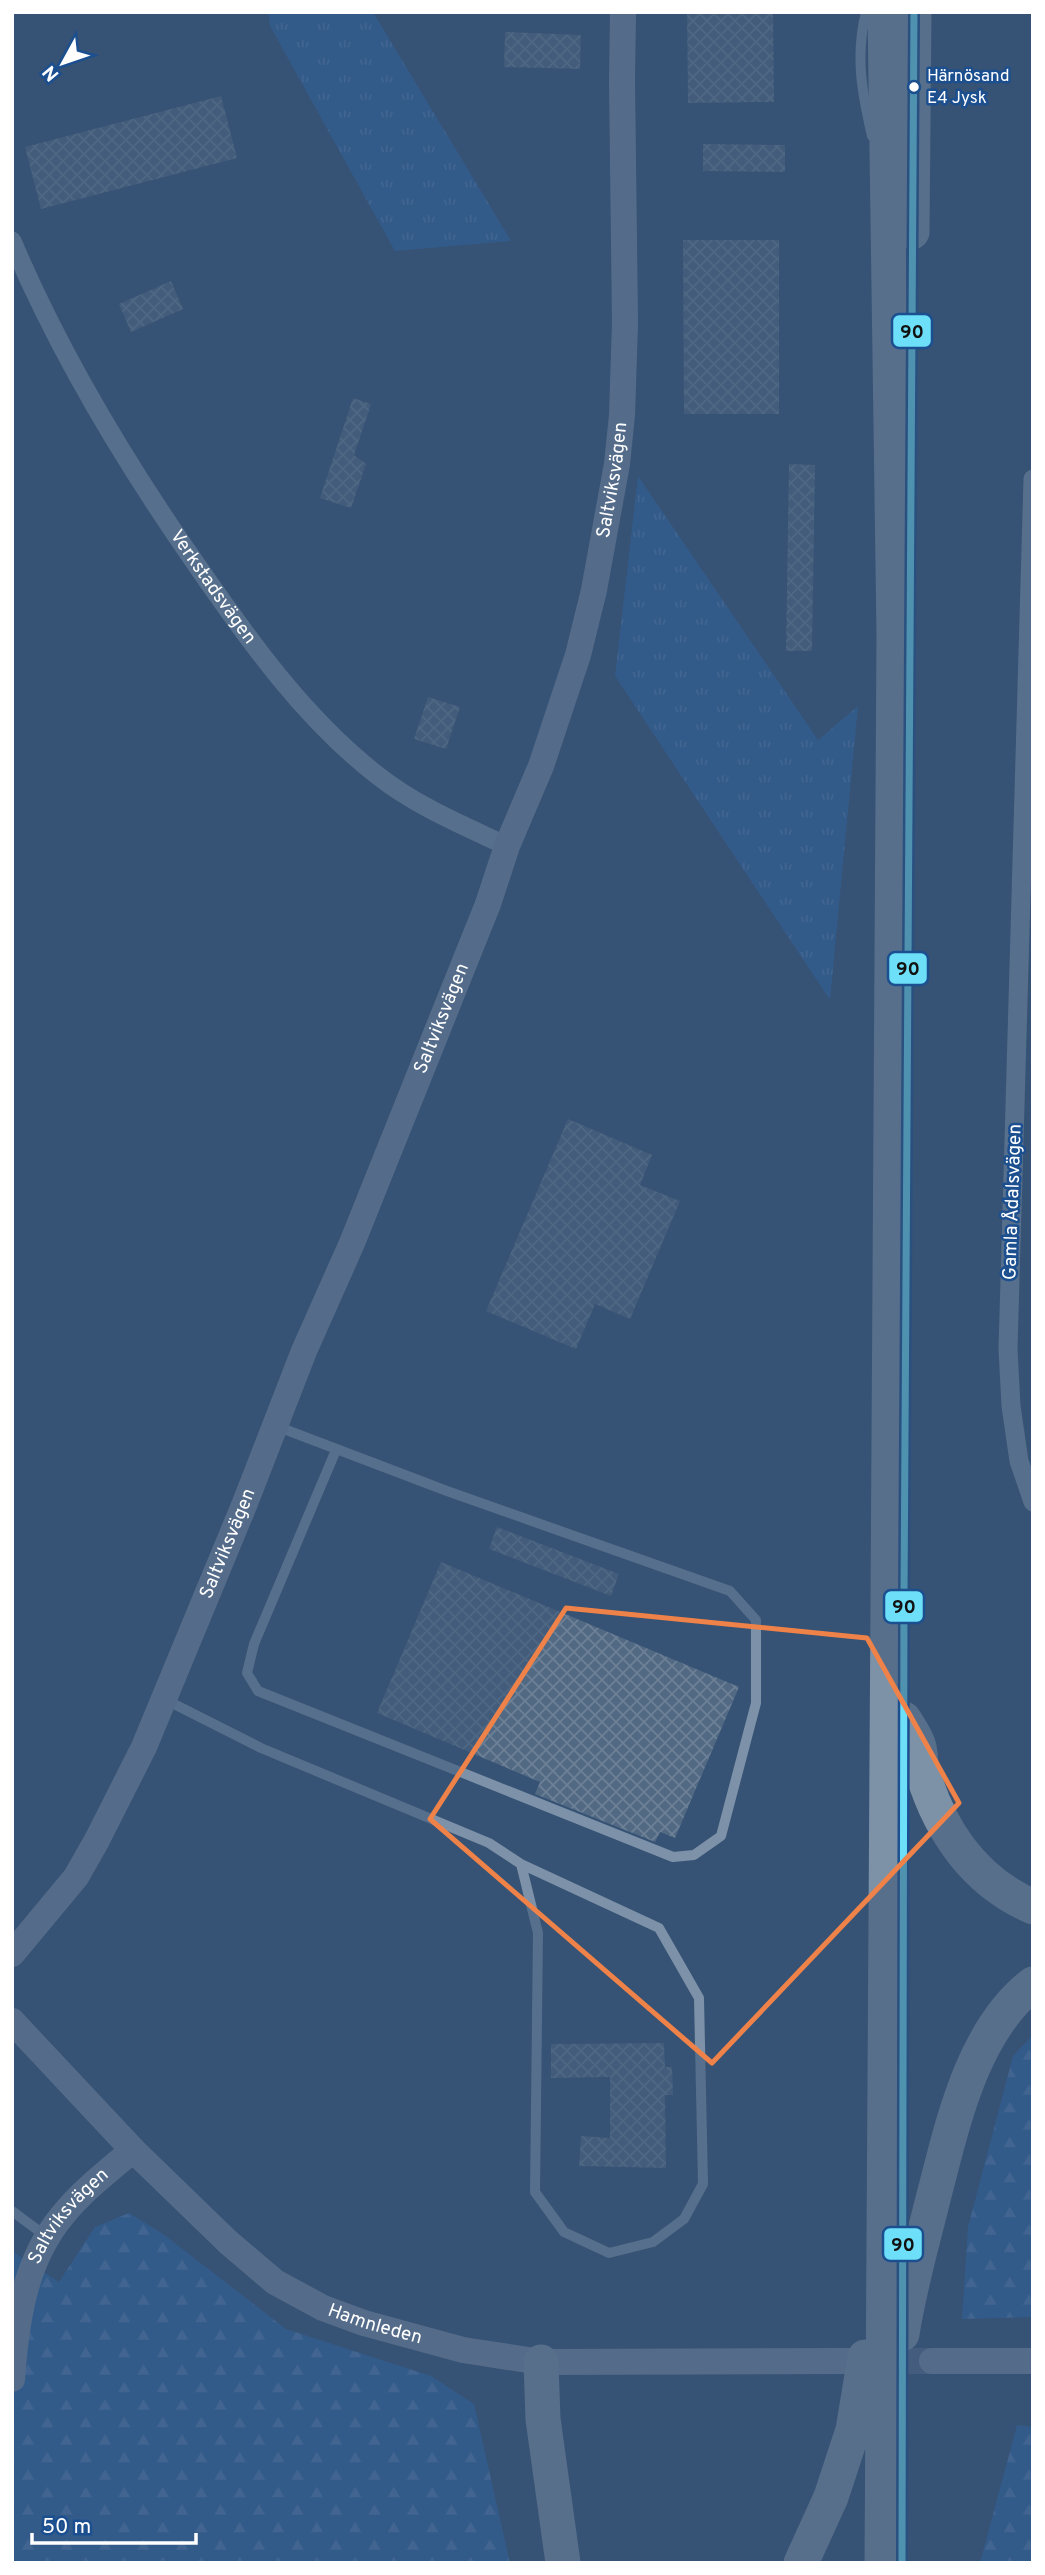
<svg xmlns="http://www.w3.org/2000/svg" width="1045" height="2575" font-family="Overpass,sans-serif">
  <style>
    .grass { fill: url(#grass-tufts) }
    .forest { fill: url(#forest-firs) }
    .building { fill: url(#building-cross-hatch) }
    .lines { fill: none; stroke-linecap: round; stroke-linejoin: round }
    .secondary-tunnel { stroke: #546c89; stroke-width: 26; stroke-dasharray: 26 13; stroke-linecap: butt }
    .lane { stroke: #7d92a8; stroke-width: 10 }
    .street { stroke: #7d92a8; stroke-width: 19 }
    .secondary { stroke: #798da4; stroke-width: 26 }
    .highway { stroke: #7e92a7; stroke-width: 35 }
    .bus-1-casing { stroke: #1b4f8f; stroke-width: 12 }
    .bus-1 { stroke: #6ddff8; stroke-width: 7 }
    .marked { fill: none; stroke: #ee8249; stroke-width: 5; stroke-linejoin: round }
    .bus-dot { fill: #fff; stroke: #1b4f8f; stroke-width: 2.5 }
    .labels { text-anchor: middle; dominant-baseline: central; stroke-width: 5; stroke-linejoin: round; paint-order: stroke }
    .bus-label { font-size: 17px; fill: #fff; stroke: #1b4f8f; text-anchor: start }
    .street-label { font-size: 19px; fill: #fff; stroke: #1b4f8f }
    .line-badge { stroke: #1b4f8f; stroke-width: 2.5 }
    .pale-badge-label { font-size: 19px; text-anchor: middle; font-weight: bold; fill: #111 }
  </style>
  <defs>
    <pattern id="grass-tufts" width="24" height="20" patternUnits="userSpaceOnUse" patternTransform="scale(1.75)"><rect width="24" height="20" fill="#2f66a5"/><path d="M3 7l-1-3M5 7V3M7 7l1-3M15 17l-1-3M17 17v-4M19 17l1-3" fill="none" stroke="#4e7db2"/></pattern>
    <pattern id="forest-firs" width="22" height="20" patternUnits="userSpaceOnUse" patternTransform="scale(1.75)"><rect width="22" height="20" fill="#2f66a5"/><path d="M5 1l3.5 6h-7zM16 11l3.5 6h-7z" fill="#4e7db2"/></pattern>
    <pattern id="building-cross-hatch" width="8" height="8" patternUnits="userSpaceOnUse" patternTransform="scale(1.75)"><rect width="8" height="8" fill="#526984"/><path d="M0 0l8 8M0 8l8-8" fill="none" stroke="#6c8096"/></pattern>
  </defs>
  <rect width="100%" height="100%" fill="#365274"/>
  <path class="grass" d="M 268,12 L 373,12 L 511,241 L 395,251 L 270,26 Z
    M 638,476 L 818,740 L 858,706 L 830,1000 L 615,676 Z"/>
  <path class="forest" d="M 1033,2035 L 1033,2317 L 962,2319 L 968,2227 L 1013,2056 Z
    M 129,2213 L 163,2234 L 286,2329 L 431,2376 L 474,2404 L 510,2563 L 12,2563 L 12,2251 L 59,2282 L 95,2227 Z
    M 1017,2425 L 1033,2427 L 1033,2563 L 980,2563 Z"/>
  <path class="building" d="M 687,12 L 773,12 L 774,102 L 688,103 Z
    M 505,32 L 581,35 L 580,69 L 504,67 Z
    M 221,96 L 237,158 L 41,209 L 25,147 Z
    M 703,144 L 785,145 L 785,172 L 703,171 Z
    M 683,240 L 779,240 L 779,414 L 684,414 Z
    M 171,281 L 183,309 L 131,332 L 119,304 Z
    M 353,398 L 371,404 L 354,455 L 366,464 L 351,508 L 320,498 Z
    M 789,464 L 815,465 L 812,651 L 786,651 Z
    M 428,697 L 460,707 L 446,749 L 414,739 Z
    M 568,1119 L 652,1155 L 640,1185 L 680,1201 L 630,1319 L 595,1304 L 576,1349 L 486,1311 Z
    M 497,1527 L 619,1574 L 611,1596 L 489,1549 Z
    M 441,1562 L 739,1687 L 675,1838 L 660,1832 L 655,1842 L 535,1794 L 540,1782 L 377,1713 Z
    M 664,2043 L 665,2067 L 672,2067 L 673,2095 L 665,2095 L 666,2168 L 579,2166 L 581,2136 L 610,2138 L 610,2077 L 551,2078 L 551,2044 Z"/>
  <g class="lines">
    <path class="secondary-tunnel" d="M 866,2361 L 932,2361"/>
    <path class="lane" d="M 866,12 C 855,56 862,93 872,136
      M 276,1426 L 447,1491 L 730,1591 L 756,1620 L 756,1703 L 721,1836 L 694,1855 L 673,1857 L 258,1691 L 247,1673 L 254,1644 L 336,1450
      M 164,1699 L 261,1748 L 489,1843 L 521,1864 L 659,1928 L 699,1998 L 703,2184 L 684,2219 L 653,2242 L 609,2253 L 564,2232 L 535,2192 L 538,1933 L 521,1864
      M 12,2211 L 47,2237"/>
    <g class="street">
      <path id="s1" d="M 12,241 C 61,357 126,464 198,567 C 250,642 305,719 377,775 C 416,806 462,825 507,846"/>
      <path d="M 1033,479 L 1008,1349 L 1011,1406 L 1019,1461 L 1033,1502"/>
    </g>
    <g class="secondary">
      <path id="s2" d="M 12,1954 L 76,1877 L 97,1840 L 144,1747 L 245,1503 L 304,1351 L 352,1243 L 488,904 L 507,846 L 541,766 L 578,655 L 594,590 L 617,464 L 622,415 L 625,323 L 622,80 L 623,12"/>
      <path id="s3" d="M 12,2021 L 133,2150 L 228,2242 L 275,2282 L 323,2308 L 364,2323 L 463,2350 L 541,2362 L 851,2361"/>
      <path d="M 932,2361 L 1033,2361"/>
      <path id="s4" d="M 12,2379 C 16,2323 24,2262 62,2216 C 82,2191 108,2171 133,2150"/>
    </g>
    <path class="highway" d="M 912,232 L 914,12
      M 904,1719 C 909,1727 917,1738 919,1747 C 921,1756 920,1765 923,1774 C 941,1833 976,1882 1033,1907
      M 902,2334 C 909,2288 922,2244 933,2199 C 952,2127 971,2032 1033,1984
      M 541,2362 L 543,2419 L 563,2563
      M 801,2563 L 831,2497 L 853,2430 L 865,2357
      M 882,2563 L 894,634 L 885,12"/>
    <defs>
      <path id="bus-1" d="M 902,2563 L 904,1595 L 914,12"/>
    </defs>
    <use href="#bus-1" class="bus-1-casing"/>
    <use href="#bus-1" class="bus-1"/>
  </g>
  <path d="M0 0H1045V2575H0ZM 566,1608 L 867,1638 L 959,1803 L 712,2063 L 430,1819 Z" fill="#365274" fill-opacity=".55" fill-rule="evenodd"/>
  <path class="marked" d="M 566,1608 L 867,1638 L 959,1803 L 712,2063 L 430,1819 Z"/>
  <circle class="bus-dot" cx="914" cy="87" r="6"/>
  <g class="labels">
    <g class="bus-label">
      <text x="927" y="77">Härnösand<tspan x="927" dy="22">E4 Jysk</tspan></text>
    </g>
    <g class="street-label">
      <text stroke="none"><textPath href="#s2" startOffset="1601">Saltviksvägen</textPath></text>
      <text stroke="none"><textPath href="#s1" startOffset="401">Verkstadsvägen</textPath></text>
      <text stroke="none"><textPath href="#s2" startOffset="1034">Saltviksvägen</textPath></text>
      <text transform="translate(1013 1202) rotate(-88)">Gamla Ådalsvägen</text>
      <text stroke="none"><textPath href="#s2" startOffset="467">Saltviksvägen</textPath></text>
      <text stroke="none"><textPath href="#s4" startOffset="177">Saltviksvägen</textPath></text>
      <text stroke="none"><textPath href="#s3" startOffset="480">Hamnleden</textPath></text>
    </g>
  </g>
  <g class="line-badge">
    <rect x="892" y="314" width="40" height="34" rx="7" fill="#6ddff8"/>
    <rect x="888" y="952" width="40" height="33" rx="7" fill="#6ddff8"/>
    <rect x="884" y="1590" width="40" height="33" rx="7" fill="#6ddff8"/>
    <rect x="883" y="2227" width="40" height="34" rx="7" fill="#6ddff8"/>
  </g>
  <g class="pale-badge-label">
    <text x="912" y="338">90</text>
    <text x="908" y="975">90</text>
    <text x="904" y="1613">90</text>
    <text x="903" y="2251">90</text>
  </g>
  <rect width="1045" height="2575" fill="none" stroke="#ffffff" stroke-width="28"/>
  <g transform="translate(63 63) rotate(230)" stroke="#1b4f8f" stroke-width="5" paint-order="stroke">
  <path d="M0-5L12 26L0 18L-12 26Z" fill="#ffffff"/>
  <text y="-10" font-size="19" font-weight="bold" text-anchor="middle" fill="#ffffff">N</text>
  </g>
  <path d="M32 2533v10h164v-10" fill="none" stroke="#ffffff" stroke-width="3.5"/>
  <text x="42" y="2533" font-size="21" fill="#ffffff" stroke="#1b4f8f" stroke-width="5" paint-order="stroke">50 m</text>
</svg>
